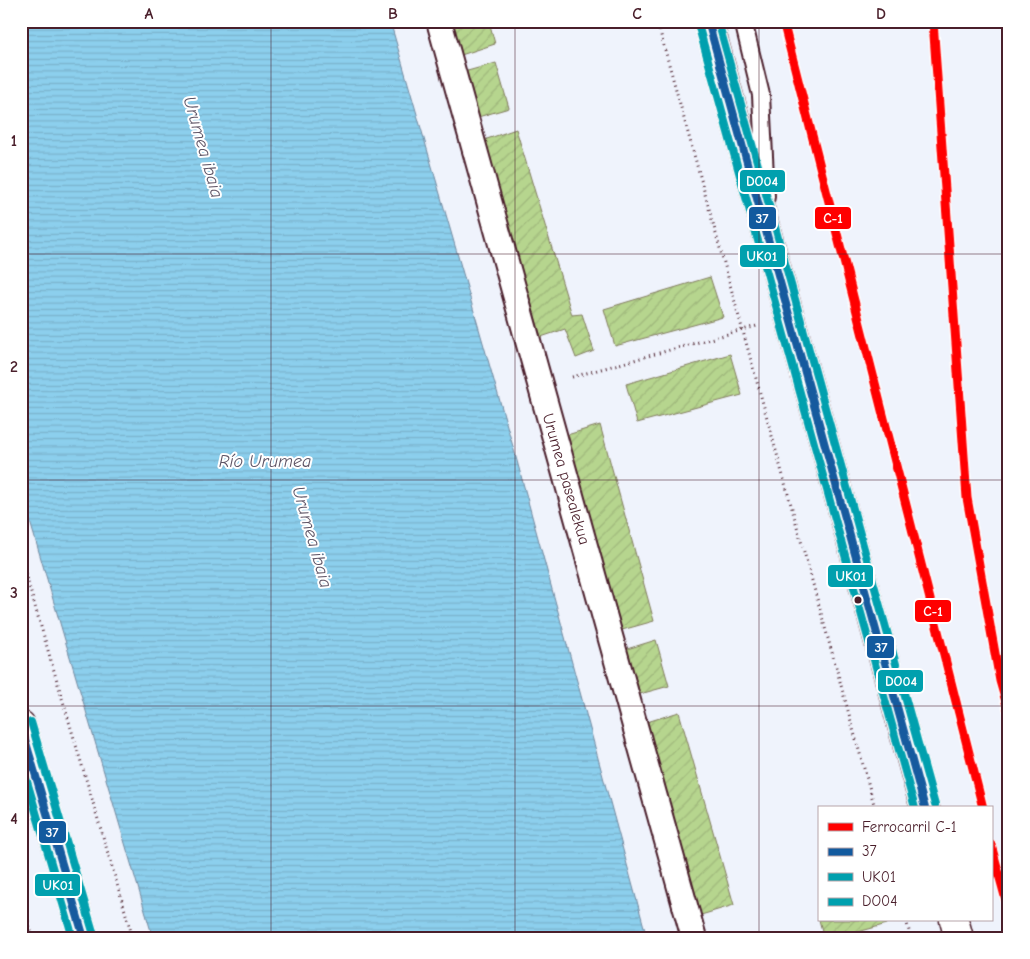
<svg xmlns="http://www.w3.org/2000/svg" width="1030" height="959" font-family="'Comic Neue',sans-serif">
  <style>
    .garden { fill: url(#garden-furrows); stroke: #807a5c }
    .water { fill: url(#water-rules); stroke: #72899f }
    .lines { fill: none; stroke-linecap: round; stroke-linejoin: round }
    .service-casing { stroke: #4a1f2b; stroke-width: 20 }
    .pedestrian-casing { stroke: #4a1f2b; stroke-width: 28 }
    .secondary-casing { stroke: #4a1f2b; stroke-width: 31 }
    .path { stroke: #4a1f2b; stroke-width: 3; stroke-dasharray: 1 4; stroke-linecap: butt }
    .service { stroke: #fff; stroke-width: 16 }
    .pedestrian { stroke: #fff; stroke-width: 24 }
    .secondary { stroke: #fff; stroke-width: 28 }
    .bus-1-casing { stroke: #fff; stroke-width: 11 }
    .bus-2-casing { stroke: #fff; stroke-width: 11 }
    .bus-3-casing { stroke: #fff; stroke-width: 11 }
    .bus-1 { stroke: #125a9e; stroke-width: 8 }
    .bus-2 { stroke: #00a0ae; stroke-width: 8 }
    .bus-3 { stroke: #00a0ae; stroke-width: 8 }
    .rail-1-casing { stroke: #fff; stroke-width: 12 }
    .rail-1 { stroke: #f00; stroke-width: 9 }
    .grid { fill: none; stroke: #4a1f2b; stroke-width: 1; stroke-opacity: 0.55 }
    .bus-dot { fill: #4a1f2b; stroke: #fff; stroke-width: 2 }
    .labels { text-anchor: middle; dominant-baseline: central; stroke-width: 4; stroke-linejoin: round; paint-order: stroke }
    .street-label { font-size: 16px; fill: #4a1f2b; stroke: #fff }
    .water-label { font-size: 18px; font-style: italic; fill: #5e5465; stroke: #fff }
    .line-badge { stroke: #fff; stroke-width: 2 }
    .badge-label { font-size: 14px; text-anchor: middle; font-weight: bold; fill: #fff }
    .neatline { fill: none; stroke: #4a1f2b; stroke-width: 2 }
    .grid-label { font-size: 16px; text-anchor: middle; font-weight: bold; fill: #4a1f2b }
  </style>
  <defs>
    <pattern id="garden-furrows" width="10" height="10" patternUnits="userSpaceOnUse" patternTransform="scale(1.25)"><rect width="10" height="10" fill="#b6d58e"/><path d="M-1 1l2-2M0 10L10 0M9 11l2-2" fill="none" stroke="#9eb67b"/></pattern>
    <pattern id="water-rules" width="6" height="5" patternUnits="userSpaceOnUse" patternTransform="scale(1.25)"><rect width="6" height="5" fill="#8ccfed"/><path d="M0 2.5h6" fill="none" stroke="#7ab1cb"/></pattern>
  </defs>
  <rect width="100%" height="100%" fill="#eff3fc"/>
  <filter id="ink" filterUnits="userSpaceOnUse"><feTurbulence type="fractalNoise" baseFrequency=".02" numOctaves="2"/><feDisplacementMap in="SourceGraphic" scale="10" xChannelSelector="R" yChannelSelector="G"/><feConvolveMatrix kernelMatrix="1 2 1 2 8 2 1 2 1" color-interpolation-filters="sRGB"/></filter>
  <g filter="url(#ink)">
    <path class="garden" d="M 452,21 L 489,21 L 495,44 L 461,55 Z
      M 496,63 L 509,108 L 478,117 L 464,72 Z
      M 516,129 L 572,315 L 582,314 L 594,351 L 576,358 L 565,329 L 541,337 L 484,140 Z
      M 710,277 L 723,317 L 615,346 L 604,309 Z
      M 730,354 L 742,395 L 637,423 L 626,384 Z
      M 600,425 L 654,621 L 622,630 L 567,435 Z
      M 656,640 L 669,686 L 640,694 L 627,649 Z
      M 679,712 L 734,905 L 701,915 L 647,722 Z
      M 819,920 L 886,920 L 887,924 L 836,938 L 824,938 Z"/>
    <path class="water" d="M 21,21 L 390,21 L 514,450 L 647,938 L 153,938 L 21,491 Z"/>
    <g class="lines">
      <defs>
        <path id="service" d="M 743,21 L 761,95 L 766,197"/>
        <path id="pedestrian" d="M 439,21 L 694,938"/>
        <path id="secondary" d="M 708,21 L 925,808
          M 21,725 L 84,938
          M 954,920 L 959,938"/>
      </defs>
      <use href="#service" class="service-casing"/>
      <use href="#pedestrian" class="pedestrian-casing"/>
      <use href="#secondary" class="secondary-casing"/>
      <path class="path" d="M 657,21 L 875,808
        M 572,377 L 757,326
        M 21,559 L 133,938
        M 21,897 L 33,938
        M 906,920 L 911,938"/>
      <use href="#service" class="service"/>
      <use href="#pedestrian" class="pedestrian"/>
      <use href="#secondary" class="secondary"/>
      <defs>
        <path id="bus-1" d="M 708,21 L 925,808
          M 21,726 L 84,938"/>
        <path id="bus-2" d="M 698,24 L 915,808
          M 21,761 L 73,938"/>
        <path id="bus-3" d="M 718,21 L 935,805
          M 31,722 L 94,935"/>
      </defs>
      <use href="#bus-1" class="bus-1-casing"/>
      <use href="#bus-2" class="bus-2-casing"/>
      <use href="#bus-3" class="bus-3-casing"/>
      <use href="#bus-1" class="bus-1"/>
      <use href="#bus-2" class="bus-2"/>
      <use href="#bus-3" class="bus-3"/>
      <defs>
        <path id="rail-1" d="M 783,21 L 983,808
          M 933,21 L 967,498 L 1000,681 L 1009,712
          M 991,845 L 1009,911"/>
      </defs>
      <use href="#rail-1" class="rail-1-casing"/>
      <use href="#rail-1" class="rail-1"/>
    </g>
  </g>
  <path class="grid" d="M 271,21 L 271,938M 515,21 L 515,938M 759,21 L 759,938M 21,254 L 1009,254M 21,480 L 1009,480M 21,706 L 1009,706"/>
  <circle class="bus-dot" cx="858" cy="600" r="4.5"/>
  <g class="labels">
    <g class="street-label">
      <text transform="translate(566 479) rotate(74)">Urumea pasealekua</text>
    </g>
    <g class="water-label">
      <text transform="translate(203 147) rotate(74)">Urumea ibaia</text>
      <text x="265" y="461">Río Urumea</text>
      <text transform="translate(312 537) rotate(74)">Urumea ibaia</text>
    </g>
  </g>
  <g class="line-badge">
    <rect x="739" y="169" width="47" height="24" rx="5" fill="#00a0ae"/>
    <rect x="748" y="206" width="29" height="24" rx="5" fill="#125a9e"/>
    <rect x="814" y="206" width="38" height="24" rx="5" fill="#f00"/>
    <rect x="739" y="244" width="47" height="24" rx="5" fill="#00a0ae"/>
    <rect x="827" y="564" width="47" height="24" rx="5" fill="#00a0ae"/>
    <rect x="914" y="599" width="38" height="24" rx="5" fill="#f00"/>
    <rect x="866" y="635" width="29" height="24" rx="5" fill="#125a9e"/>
    <rect x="877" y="669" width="47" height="24" rx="5" fill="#00a0ae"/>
    <rect x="38" y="820" width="29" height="24" rx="5" fill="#125a9e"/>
    <rect x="34" y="873" width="47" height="24" rx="5" fill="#00a0ae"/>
  </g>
  <g class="badge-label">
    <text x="762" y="186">DO04</text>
    <text x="762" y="223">37</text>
    <text x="833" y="223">C-1</text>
    <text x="762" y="261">UK01</text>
    <text x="851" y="581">UK01</text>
    <text x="933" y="616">C-1</text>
    <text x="881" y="652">37</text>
    <text x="901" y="686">DO04</text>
    <text x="52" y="837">37</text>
    <text x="58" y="890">UK01</text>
  </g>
  <rect width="1030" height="959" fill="none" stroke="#fff" stroke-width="55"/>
  <rect x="818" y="806" width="175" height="115" fill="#ffffff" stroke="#b7a5aa"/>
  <rect x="828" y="823" width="25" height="8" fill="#ff0000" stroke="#b7a5aa"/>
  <text x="862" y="832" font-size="15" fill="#4a1f2b">Ferrocarril C-1</text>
  <rect x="828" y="848" width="25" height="8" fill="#125a9e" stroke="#b7a5aa"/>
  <text x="862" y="856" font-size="15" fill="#4a1f2b">37</text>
  <rect x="828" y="873" width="25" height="8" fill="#00a0ae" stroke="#b7a5aa"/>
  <text x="862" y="882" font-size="15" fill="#4a1f2b">UK01</text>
  <rect x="828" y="898" width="25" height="8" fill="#00a0ae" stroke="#b7a5aa"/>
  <text x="862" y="906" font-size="15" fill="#4a1f2b">DO04</text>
  <rect x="28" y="28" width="974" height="904" class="neatline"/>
  <g class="grid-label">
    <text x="149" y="19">A</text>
    <text x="393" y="19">B</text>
    <text x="637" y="19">C</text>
    <text x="881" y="19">D</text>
    <text x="14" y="146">1</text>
    <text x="14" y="372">2</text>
    <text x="14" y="598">3</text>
    <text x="14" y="824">4</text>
  </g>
</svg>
